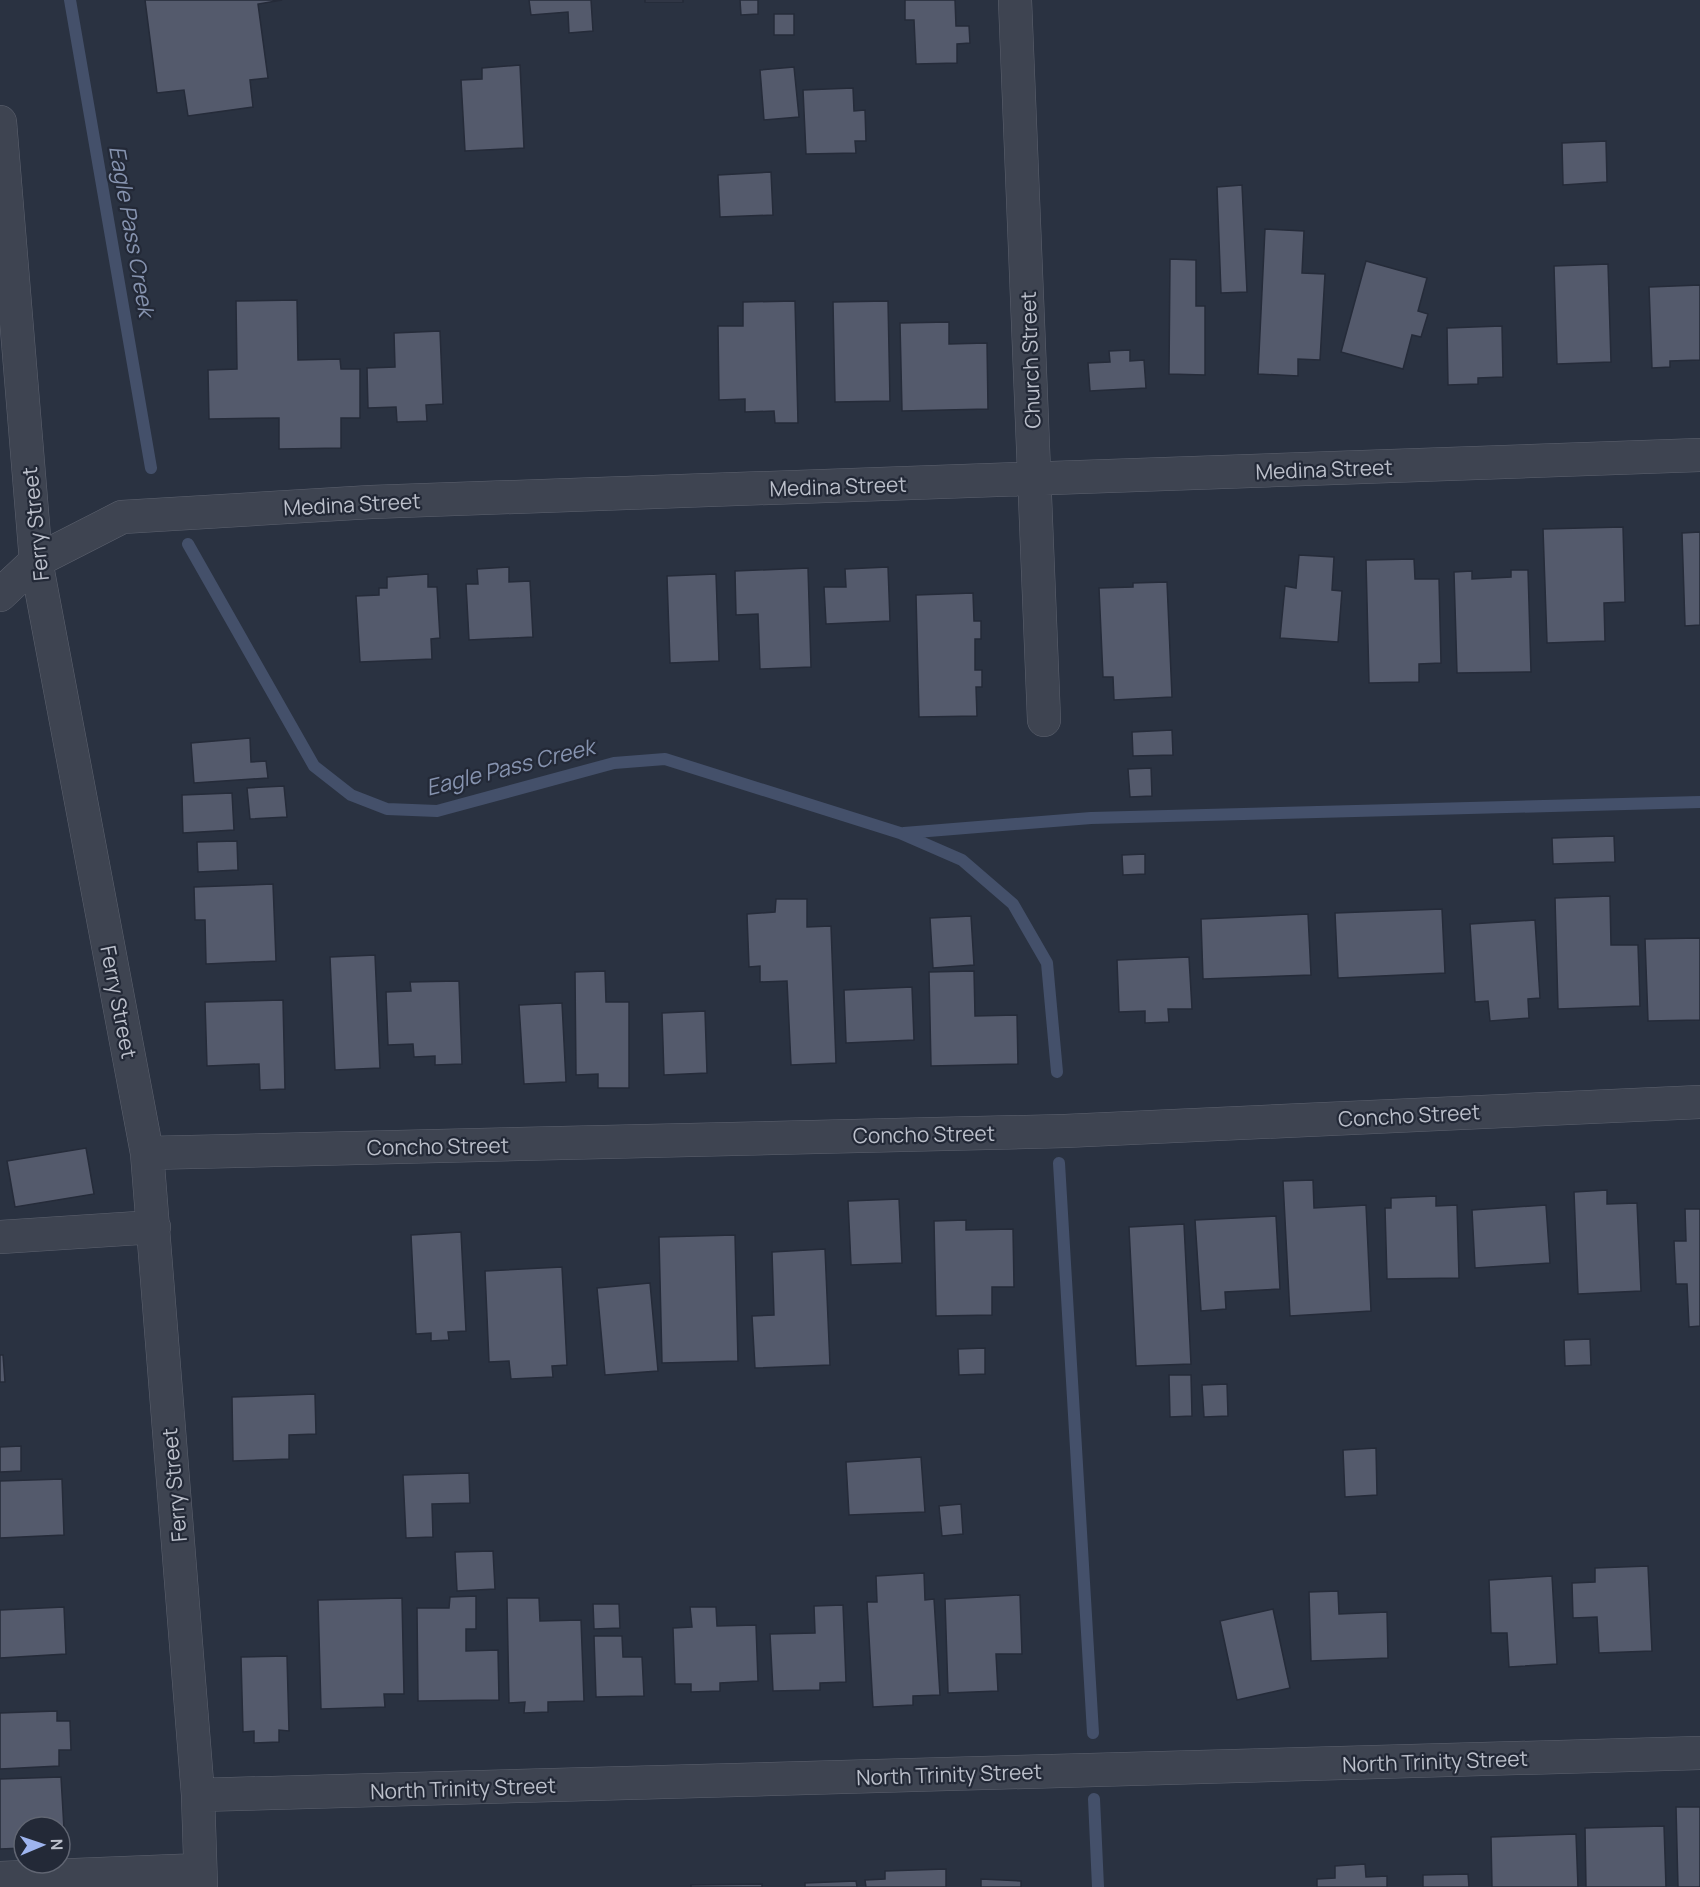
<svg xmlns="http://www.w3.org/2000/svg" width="1700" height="1887" font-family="Manrope,sans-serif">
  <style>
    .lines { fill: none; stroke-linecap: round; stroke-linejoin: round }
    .stream { stroke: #44506a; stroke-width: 12 }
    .building { fill: #545a6c; stroke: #252b39; stroke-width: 1.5 }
    .minor-casing { stroke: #5d626f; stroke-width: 34 }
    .minor { stroke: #3e4451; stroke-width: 33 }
    .labels { text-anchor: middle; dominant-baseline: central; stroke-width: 4.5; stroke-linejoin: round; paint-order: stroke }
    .street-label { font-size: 21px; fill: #bcc0cb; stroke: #232937 }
    .water-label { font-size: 22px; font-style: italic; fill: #8693af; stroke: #232937 }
  </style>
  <rect width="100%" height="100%" fill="#2a3241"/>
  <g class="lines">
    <path class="stream" d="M 70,0 L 151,468
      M 188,544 L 314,766 L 351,795 L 387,809 L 437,811 L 614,763 L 665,759 L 900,833 L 962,860 L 1013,904 L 1047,963 L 1057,1072
      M 904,833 L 1091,818 L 1700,802
      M 1059,1163 L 1093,1733
      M 1094,1799 L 1098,1887"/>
  </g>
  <path class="building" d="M 145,0 L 282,0 L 258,4 L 268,78 L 250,80 L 253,107 L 188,116 L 184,90 L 157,93 Z
    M 529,0 L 591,0 L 593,31 L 569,33 L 568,12 L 531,15 Z
    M 645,0 L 683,0 L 683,2 L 645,2 Z
    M 740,0 L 758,0 L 758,14 L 741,15 Z
    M 905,0 L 955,0 L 956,26 L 969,26 L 970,43 L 957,44 L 957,63 L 916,64 L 914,20 L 905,20 Z
    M 774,14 L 794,14 L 794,35 L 774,35 Z
    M 520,65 L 524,148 L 465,151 L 461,80 L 482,79 L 482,68 Z
    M 794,67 L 799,117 L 764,120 L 760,70 Z
    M 853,88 L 854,111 L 865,110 L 866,141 L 855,141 L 856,153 L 806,154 L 803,90 Z
    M 1606,141 L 1607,182 L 1563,185 L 1562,143 Z
    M 771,172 L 773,215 L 720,217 L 718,175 Z
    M 1242,185 L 1247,292 L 1221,293 L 1217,187 Z
    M 1265,229 L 1304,231 L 1302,273 L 1325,274 L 1320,360 L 1298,359 L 1298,376 L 1258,374 Z
    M 1170,259 L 1196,260 L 1196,306 L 1205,306 L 1205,375 L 1169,374 Z
    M 1366,261 L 1427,278 L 1418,311 L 1428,314 L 1421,337 L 1412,335 L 1403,369 L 1341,352 Z
    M 1608,264 L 1611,362 L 1557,364 L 1554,266 Z
    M 1700,285 L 1700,360 L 1670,361 L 1670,367 L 1652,368 L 1649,287 Z
    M 297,300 L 298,360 L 340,359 L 341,369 L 360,369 L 360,418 L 341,418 L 341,448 L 279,449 L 279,418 L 209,419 L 208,370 L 237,369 L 236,301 Z
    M 795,301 L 798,423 L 775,423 L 774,411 L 745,412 L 745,399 L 719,400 L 718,326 L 743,326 L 743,302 Z
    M 888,301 L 890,401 L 835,402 L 833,302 Z
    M 949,322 L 949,344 L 987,343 L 988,409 L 902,411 L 900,323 Z
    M 1502,326 L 1503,377 L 1478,378 L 1478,384 L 1448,385 L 1447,328 Z
    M 440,331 L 443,404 L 426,405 L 427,421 L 397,422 L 396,407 L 368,408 L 367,368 L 395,367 L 394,333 Z
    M 1130,350 L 1130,361 L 1144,360 L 1146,388 L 1090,391 L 1088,363 L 1110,362 L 1109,351 Z
    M 1623,527 L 1625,602 L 1604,603 L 1605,641 L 1547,643 L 1543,529 Z
    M 1700,532 L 1700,625 L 1685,626 L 1682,533 Z
    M 1299,555 L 1334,557 L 1332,590 L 1342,591 L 1338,642 L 1280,638 L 1285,586 L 1296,588 Z
    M 1414,559 L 1415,579 L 1439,579 L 1441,663 L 1419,664 L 1419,682 L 1369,683 L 1366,560 Z
    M 509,567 L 509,582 L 530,581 L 533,637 L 469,640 L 466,584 L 478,584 L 477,569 Z
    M 888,567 L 890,621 L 826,624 L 824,587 L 846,587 L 845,569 Z
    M 808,568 L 811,667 L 760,669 L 758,614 L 736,615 L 735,571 Z
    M 1511,570 L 1528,570 L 1531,672 L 1457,673 L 1454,572 L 1472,571 L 1472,579 L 1511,577 Z
    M 428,574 L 428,587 L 437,587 L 440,638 L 431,639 L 432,659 L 360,662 L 356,596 L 379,595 L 379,588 L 387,588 L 387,577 Z
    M 716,574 L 719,661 L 670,663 L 667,576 Z
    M 1167,582 L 1172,697 L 1114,700 L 1113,677 L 1103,677 L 1099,588 L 1133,587 L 1133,583 Z
    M 973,593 L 974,621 L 981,621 L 981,639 L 975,639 L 975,670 L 982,670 L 982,687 L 976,687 L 977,716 L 919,717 L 916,595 Z
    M 1172,730 L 1173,755 L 1133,756 L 1132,732 Z
    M 250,738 L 251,762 L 266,761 L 268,778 L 194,783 L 191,743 Z
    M 1151,768 L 1152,796 L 1130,797 L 1128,769 Z
    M 284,786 L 287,817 L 250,819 L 247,788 Z
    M 232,793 L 234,830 L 183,833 L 182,795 Z
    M 1614,836 L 1615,862 L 1553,864 L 1552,838 Z
    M 237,841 L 238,870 L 198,872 L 197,842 Z
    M 1145,854 L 1145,874 L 1123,875 L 1122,855 Z
    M 273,884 L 276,961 L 206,964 L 205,920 L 195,920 L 194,887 Z
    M 1610,896 L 1611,945 L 1638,945 L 1640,1006 L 1558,1009 L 1555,898 Z
    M 776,899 L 807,899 L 807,927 L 831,926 L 836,1063 L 791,1065 L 787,981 L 760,982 L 760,966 L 749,967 L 747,914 L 775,912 Z
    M 1442,909 L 1445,973 L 1338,978 L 1335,913 Z
    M 1308,914 L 1311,975 L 1203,979 L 1201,919 Z
    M 971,916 L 974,965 L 933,968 L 930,918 Z
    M 1535,920 L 1540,998 L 1528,999 L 1529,1018 L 1490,1021 L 1488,1001 L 1475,1002 L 1470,924 Z
    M 1700,938 L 1700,1020 L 1648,1021 L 1645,939 Z
    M 375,955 L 380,1068 L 335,1070 L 330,957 Z
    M 1189,957 L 1192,1009 L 1168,1009 L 1169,1022 L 1145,1023 L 1145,1011 L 1119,1012 L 1117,960 Z
    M 605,971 L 606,1002 L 629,1002 L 629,1088 L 598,1088 L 598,1074 L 576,1075 L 575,972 Z
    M 974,971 L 975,1016 L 1017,1015 L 1018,1064 L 931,1066 L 929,972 Z
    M 459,981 L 462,1064 L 435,1065 L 435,1056 L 414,1057 L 413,1044 L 388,1045 L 386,992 L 411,991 L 410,982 Z
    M 912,987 L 914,1040 L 846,1043 L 844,990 Z
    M 283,1000 L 285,1089 L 260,1090 L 259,1064 L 207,1066 L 205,1002 Z
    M 562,1003 L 566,1082 L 524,1084 L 519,1005 Z
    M 705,1011 L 707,1073 L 664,1075 L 662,1013 Z
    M 86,1148 L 94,1194 L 15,1207 L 7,1161 Z
    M 1313,1180 L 1314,1208 L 1366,1205 L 1371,1311 L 1290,1316 L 1283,1181 Z
    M 1607,1190 L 1607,1204 L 1637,1203 L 1641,1291 L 1578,1294 L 1574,1192 Z
    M 1436,1196 L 1436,1206 L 1457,1205 L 1459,1278 L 1387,1279 L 1385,1208 L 1391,1208 L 1391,1198 Z
    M 899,1199 L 902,1263 L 851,1265 L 848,1201 Z
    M 1546,1205 L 1550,1263 L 1475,1268 L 1472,1210 Z
    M 1685,1209 L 1700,1209 L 1700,1326 L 1689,1327 L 1687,1284 L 1676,1284 L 1674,1241 L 1686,1241 Z
    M 1276,1216 L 1280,1289 L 1225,1292 L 1226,1309 L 1201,1311 L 1195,1220 Z
    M 966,1220 L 966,1230 L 1013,1229 L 1014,1287 L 992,1287 L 992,1315 L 936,1316 L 934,1221 Z
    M 1184,1224 L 1191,1364 L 1136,1366 L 1129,1227 Z
    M 461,1232 L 466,1331 L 448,1332 L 449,1340 L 431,1341 L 431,1333 L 416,1334 L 411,1235 Z
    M 735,1235 L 738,1361 L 662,1363 L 659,1237 Z
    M 825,1249 L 830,1365 L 755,1368 L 752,1316 L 774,1315 L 772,1252 Z
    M 562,1267 L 567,1365 L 552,1366 L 553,1377 L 511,1379 L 509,1361 L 489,1362 L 485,1271 Z
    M 650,1283 L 658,1371 L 605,1375 L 597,1288 Z
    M 1590,1339 L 1591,1365 L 1565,1366 L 1564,1340 Z
    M 985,1348 L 985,1374 L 959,1375 L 958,1349 Z
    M 0,1355 L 3,1355 L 5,1382 L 0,1382 Z
    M 1169,1375 L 1191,1375 L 1192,1416 L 1170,1417 Z
    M 1227,1384 L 1228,1416 L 1204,1417 L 1202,1385 Z
    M 315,1394 L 316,1434 L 289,1435 L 289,1459 L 233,1461 L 232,1397 Z
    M 21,1446 L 21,1471 L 0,1472 L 0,1447 Z
    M 1376,1448 L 1377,1495 L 1345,1497 L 1343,1450 Z
    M 921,1457 L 925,1512 L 849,1515 L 846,1462 Z
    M 469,1473 L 470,1503 L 432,1504 L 433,1537 L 406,1538 L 403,1475 Z
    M 62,1479 L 64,1535 L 0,1538 L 0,1481 Z
    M 961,1504 L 963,1534 L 942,1536 L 939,1506 Z
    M 493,1551 L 495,1589 L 457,1591 L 455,1552 Z
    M 1648,1566 L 1652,1651 L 1599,1653 L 1597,1617 L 1573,1618 L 1572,1583 L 1595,1582 L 1595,1568 Z
    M 924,1573 L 925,1600 L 934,1599 L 940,1695 L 913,1696 L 913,1705 L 873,1707 L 867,1602 L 877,1602 L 876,1576 Z
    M 1552,1576 L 1557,1664 L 1509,1667 L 1507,1633 L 1491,1633 L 1489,1580 Z
    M 1338,1591 L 1339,1614 L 1387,1612 L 1388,1658 L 1311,1661 L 1309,1592 Z
    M 1020,1595 L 1022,1654 L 996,1654 L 998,1691 L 948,1693 L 945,1599 Z
    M 476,1596 L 476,1629 L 466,1629 L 466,1651 L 498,1650 L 499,1700 L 418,1701 L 417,1608 L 449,1608 L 450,1597 Z
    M 402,1598 L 404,1694 L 384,1694 L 385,1707 L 321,1709 L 318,1600 Z
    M 507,1598 L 539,1598 L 540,1621 L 581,1620 L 584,1701 L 548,1702 L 548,1712 L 524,1713 L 525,1702 L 509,1703 Z
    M 593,1604 L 619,1604 L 620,1628 L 594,1629 Z
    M 843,1605 L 846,1682 L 820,1683 L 820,1690 L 773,1691 L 770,1634 L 815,1633 L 814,1606 Z
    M 64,1607 L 66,1654 L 0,1658 L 0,1610 Z
    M 690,1607 L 716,1607 L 717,1626 L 756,1625 L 758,1681 L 720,1683 L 720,1691 L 691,1692 L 691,1684 L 675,1684 L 673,1628 L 692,1627 Z
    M 1273,1609 L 1290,1688 L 1237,1700 L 1220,1621 Z
    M 594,1636 L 622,1636 L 623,1657 L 642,1657 L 644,1696 L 596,1697 Z
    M 287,1656 L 289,1731 L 279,1730 L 279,1742 L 254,1743 L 254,1731 L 243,1732 L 241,1657 Z
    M 57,1711 L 57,1721 L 70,1721 L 71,1750 L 59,1750 L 59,1766 L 0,1769 L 0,1713 Z
    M 61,1777 L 65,1846 L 60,1847 L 60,1827 L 24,1827 L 24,1848 L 0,1849 L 0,1779 Z
    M 1676,1807 L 1700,1807 L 1700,1887 L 1678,1887 Z
    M 1664,1826 L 1666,1887 L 1586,1887 L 1585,1828 Z
    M 1576,1834 L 1578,1887 L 1492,1887 L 1491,1837 Z
    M 1365,1864 L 1366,1877 L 1387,1876 L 1387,1887 L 1317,1887 L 1317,1879 L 1335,1878 L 1335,1866 Z
    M 946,1869 L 946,1887 L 866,1887 L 865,1880 L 885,1879 L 885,1871 Z
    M 1468,1874 L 1469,1887 L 1423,1887 L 1423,1875 Z
    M 981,1879 L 1021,1881 L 1021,1887 L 981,1887 Z
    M 856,1881 L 857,1887 L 805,1887 L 805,1883 Z
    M 762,1884 L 762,1887 L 691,1887 L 691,1885 Z"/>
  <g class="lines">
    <defs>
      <path id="minor" d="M 1015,0 L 1044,720
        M 0,122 L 36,561 L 147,1153 L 198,1795 L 201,1887
        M 0,595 L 36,561 L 122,517 L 371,502 L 1700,455
        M 147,1153 L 1065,1131 L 1700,1102
        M 0,1237 L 154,1227
        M 198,1795 L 1700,1753
        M 0,1878 L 200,1870"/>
    </defs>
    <use href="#minor" class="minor-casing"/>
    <use href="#minor" class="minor"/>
  </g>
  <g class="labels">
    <g class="street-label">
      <text transform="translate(1030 360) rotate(-92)">Church Street</text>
      <text transform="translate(1324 469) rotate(-2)">Medina Street</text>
      <text transform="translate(838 486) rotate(-2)">Medina Street</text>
      <text transform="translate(352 504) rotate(-3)">Medina Street</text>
      <text transform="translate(35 524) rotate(-96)">Ferry Street</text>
      <text transform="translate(119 1002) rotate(79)">Ferry Street</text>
      <text transform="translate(1409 1115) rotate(-3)">Concho Street</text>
      <text transform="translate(924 1134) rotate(-1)">Concho Street</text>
      <text transform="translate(438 1146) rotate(-1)">Concho Street</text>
      <text transform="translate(174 1485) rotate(-95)">Ferry Street</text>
      <text transform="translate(1435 1761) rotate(-2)">North Trinity Street</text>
      <text transform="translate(949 1774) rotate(-2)">North Trinity Street</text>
      <text transform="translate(463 1788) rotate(-2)">North Trinity Street</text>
    </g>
    <g class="water-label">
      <text transform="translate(132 231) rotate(80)">Eagle Pass Creek</text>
      <text transform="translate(510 767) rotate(-14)">Eagle Pass Creek</text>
    </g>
  </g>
  <g transform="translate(42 1845) rotate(88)"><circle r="28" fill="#232937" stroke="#606572" stroke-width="1.5"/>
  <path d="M0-4.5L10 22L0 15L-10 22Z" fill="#9eb4ee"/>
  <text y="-9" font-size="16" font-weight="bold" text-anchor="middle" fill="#bcc0cb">N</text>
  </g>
</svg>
